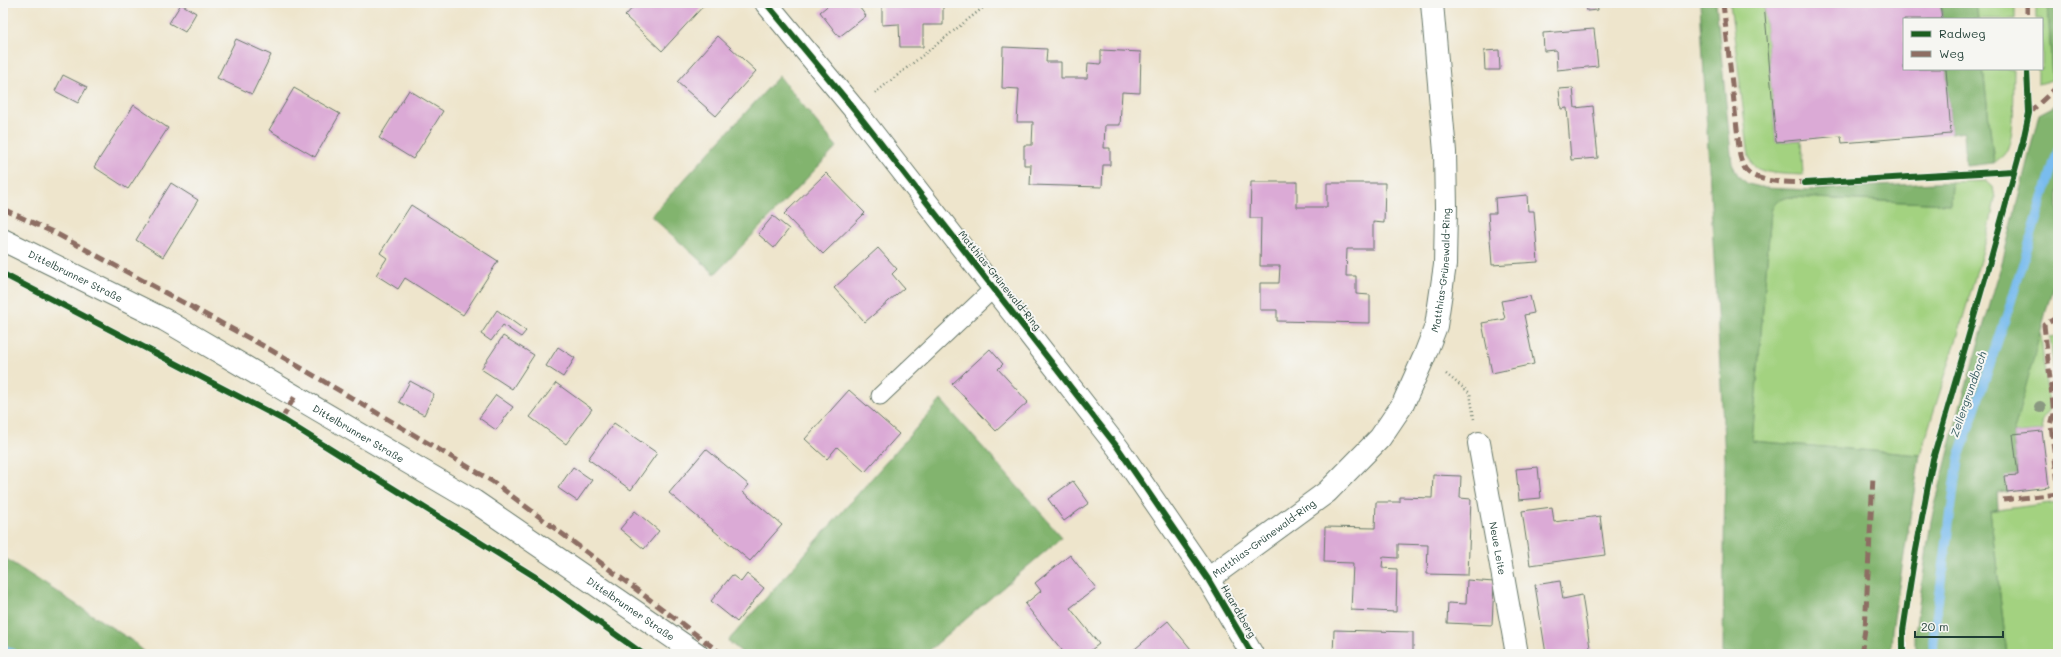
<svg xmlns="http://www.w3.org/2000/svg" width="2061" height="657" font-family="Mali,sans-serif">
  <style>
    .green { fill: #a3d280; stroke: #61885a }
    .forest { fill: #82b46e; stroke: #507851 }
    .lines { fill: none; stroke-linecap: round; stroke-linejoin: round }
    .stream { stroke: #79bcee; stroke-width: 9 }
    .building { fill: #dbaad6 }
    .service-casing { stroke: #677869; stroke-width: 19 }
    .minor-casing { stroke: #677869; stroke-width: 24 }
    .tertiary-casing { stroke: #677869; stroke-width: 24 }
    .path { stroke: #677869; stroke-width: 2.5; stroke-dasharray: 1 3; stroke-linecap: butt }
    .service { stroke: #fff; stroke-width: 17 }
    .minor { stroke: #fff; stroke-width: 22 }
    .tertiary { stroke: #fff; stroke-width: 22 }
    .quiet { stroke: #8d6e63; stroke-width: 5; stroke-dasharray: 10 5; stroke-linecap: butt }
    .cycleway-casing { stroke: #f6f6f2; stroke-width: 8 }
    .cycleway { stroke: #1b5e20; stroke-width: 6 }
    .tree { fill: #8a9981 }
    .labels { text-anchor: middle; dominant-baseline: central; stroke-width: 4; stroke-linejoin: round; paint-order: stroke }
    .street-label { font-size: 10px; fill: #1f3d34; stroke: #f6f6f2 }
    .water-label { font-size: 11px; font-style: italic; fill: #365d62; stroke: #f6f6f2 }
  </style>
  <rect width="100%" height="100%" fill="#f6f6f2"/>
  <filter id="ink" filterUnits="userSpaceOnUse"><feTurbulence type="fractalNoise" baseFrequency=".025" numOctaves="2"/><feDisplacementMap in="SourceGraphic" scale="8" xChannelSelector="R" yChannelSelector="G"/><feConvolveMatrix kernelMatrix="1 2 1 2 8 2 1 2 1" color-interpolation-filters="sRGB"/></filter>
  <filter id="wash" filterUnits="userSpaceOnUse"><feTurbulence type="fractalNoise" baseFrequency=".012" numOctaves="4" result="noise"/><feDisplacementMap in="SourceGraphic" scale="16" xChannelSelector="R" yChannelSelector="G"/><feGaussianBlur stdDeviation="0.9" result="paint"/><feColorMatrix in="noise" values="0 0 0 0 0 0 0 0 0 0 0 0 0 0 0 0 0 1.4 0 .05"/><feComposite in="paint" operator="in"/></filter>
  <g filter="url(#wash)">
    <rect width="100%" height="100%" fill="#eee5cc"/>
    <path class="green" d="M 1730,3 L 1764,3 L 1776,142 L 1801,140 L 1803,175 C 1791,174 1761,175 1753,165 C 1751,163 1750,159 1749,156 Z
      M 1976,3 L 2015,3 L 2015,19 L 1978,19 Z
      M 2036,3 L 2048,3 L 2052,80 L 2038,84 L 2038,69 L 2042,69 L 2042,19 L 2036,19 Z
      M 1983,69 L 2014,69 C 2013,91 2016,130 2007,150 C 2004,156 1999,159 1994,163 Z
      M 1986,181 L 1993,187 L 1995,198 L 1989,230 L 1957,338 L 1920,455 L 1752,441 L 1771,211 C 1775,201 1779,199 1790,197 L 1951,204 L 1952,182 Z
      M 2040,328 L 2049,411 L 2041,422 L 2042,431 L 2013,434 Z
      M 2058,336 L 2058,407 L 2050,337 Z
      M 2058,502 L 2058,654 L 2007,654 L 1990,511 Z"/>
    <path class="forest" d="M 1700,3 L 1716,3 L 1732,164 L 1739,177 L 1748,184 L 1765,188 L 1809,190 L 1952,182 L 1951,204 L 1790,197 C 1779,199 1775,201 1771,211 L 1752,441 L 1920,455 L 1892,630 L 1891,654 L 1723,654 L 1725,459 Z
      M 1940,3 L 1976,3 L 1978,19 L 1942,19 Z
      M 2048,3 L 2058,3 L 2058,76 L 2052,80 Z
      M 1946,69 L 1983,69 L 1994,163 L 1966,166 L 1964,132 L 1951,134 Z
      M 779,76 L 837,147 L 715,274 L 651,216 Z
      M 2058,104 L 2058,267 L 2013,434 L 2018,475 L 2007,492 L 1997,493 L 1998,509 L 1990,511 L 2007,654 L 1915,654 L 1915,632 L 1931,521 L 1961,403 L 2003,259 L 2039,114 Z
      M 941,400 L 1062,537 L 925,654 L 744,654 L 728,641 Z
      M 3,557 L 131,640 L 147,654 L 3,654 Z"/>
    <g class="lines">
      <path class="stream" d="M 3,648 L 13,654
        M 1933,654 L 1933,640 L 1958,460 L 2011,302 L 2058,149"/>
    </g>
    <g id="blocks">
      <path class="building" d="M 637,3 L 706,3 L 662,51 L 625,16 Z
        M 831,3 L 856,3 L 866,16 L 839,37 L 820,12 Z
        M 882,3 L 943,3 L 943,25 L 923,25 L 923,47 L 900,47 L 899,24 L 882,25 Z
        M 1586,3 L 1597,3 L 1598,10 L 1587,11 Z
        M 1764,3 L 1940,3 L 1942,19 L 1904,19 L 1904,69 L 1946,69 L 1951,134 L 1842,143 L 1841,136 L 1776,142 Z
        M 181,4 L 196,13 L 185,32 L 169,23 Z
        M 1594,29 L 1598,66 L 1557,70 L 1556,50 L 1544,51 L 1543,33 Z
        M 718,36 L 756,71 L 716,116 L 677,82 Z
        M 236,39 L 271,55 L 252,94 L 217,78 Z
        M 1003,47 L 1047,49 L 1046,62 L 1061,62 L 1061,78 L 1087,78 L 1088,63 L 1101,64 L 1101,50 L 1141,52 L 1140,93 L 1122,92 L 1120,125 L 1105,125 L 1104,148 L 1110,148 L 1110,165 L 1103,165 L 1102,187 L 1030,185 L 1031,165 L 1024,165 L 1024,145 L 1032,145 L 1033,122 L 1017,122 L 1019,89 L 1002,88 Z
        M 1499,50 L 1500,70 L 1485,70 L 1484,51 Z
        M 63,75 L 87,87 L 78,103 L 55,91 Z
        M 294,88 L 340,114 L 315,157 L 269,130 Z
        M 1573,88 L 1575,108 L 1593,106 L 1598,158 L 1571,160 L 1567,108 L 1561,109 L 1559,89 Z
        M 409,90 L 443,111 L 413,159 L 379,138 Z
        M 134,105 L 168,128 L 128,189 L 94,167 Z
        M 826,173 L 865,213 L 823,254 L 784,214 Z
        M 1251,182 L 1297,182 L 1297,207 L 1327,207 L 1327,183 L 1385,183 L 1384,223 L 1373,222 L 1373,249 L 1347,249 L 1346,276 L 1356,276 L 1356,294 L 1370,295 L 1370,323 L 1277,321 L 1277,310 L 1260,310 L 1260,283 L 1279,283 L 1280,266 L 1260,266 L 1261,218 L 1250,218 Z
        M 171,183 L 198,200 L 163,257 L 136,240 Z
        M 1527,195 L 1528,211 L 1534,211 L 1538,262 L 1492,265 L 1488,213 L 1496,213 L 1495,198 Z
        M 411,205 L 498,261 L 463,315 L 405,278 L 398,289 L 376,275 L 387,258 L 380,253 Z
        M 773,216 L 789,229 L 774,248 L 758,234 Z
        M 878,248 L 897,269 L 892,274 L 904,288 L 865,322 L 834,288 Z
        M 1530,296 L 1534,313 L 1524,315 L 1534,364 L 1492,373 L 1482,323 L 1505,319 L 1501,301 Z
        M 497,310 L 526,331 L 521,337 L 503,325 L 491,341 L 481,334 Z
        M 503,336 L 534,355 L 512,389 L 481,369 Z
        M 558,347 L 575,358 L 563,377 L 546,366 Z
        M 990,349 L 1003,364 L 998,369 L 1028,402 L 996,431 L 952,384 Z
        M 410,381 L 434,394 L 424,415 L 399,402 Z
        M 556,383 L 592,409 L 566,444 L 530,417 Z
        M 849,390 L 899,434 L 865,472 L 837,447 L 827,459 L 805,439 Z
        M 496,395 L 513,407 L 496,430 L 479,418 Z
        M 614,423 L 657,453 L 631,490 L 588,459 Z
        M 2042,431 L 2049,487 L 2007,492 L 2005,476 L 2018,475 L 2013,434 Z
        M 706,449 L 749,485 L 743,492 L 782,525 L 750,561 L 669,493 Z
        M 573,467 L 592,480 L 577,501 L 558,488 Z
        M 1538,467 L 1541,498 L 1519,500 L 1516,469 Z
        M 1433,475 L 1461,476 L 1460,498 L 1471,499 L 1468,575 L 1427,574 L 1428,545 L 1398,544 L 1398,558 L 1383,557 L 1382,568 L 1397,569 L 1396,612 L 1351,610 L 1353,563 L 1324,562 L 1325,527 L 1375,528 L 1376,502 L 1400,502 L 1400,497 L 1432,498 Z
        M 1073,481 L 1089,503 L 1064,521 L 1048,499 Z
        M 1552,507 L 1554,522 L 1600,516 L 1605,555 L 1530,565 L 1522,511 Z
        M 635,511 L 659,531 L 644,549 L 620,529 Z
        M 1070,555 L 1096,588 L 1070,608 L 1099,644 L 1086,654 L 1065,654 L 1025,604 L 1041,591 L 1035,583 Z
        M 747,574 L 764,588 L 737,622 L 711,601 L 732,575 L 741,582 Z
        M 1467,580 L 1494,582 L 1492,625 L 1447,623 L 1448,603 L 1466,604 Z
        M 1560,581 L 1563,599 L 1582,595 L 1591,654 L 1546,654 L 1535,585 Z
        M 1168,621 L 1195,654 L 1129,654 Z
        M 1334,630 L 1413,632 L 1413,654 L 1333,654 Z"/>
    </g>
  </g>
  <g filter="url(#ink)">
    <use href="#blocks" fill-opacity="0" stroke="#677869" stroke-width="1"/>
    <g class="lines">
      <defs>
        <path id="service" d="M 880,396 L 993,289"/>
        <g id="minor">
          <path d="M 766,3 L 854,109 L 1118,448 L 1208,579 L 1252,654"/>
          <path id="s1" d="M 1479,443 L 1517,654"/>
          <path id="s2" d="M 1208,579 L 1327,492 L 1380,438 L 1403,404 L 1424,357 L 1436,326 L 1445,265 L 1446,208 L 1445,152 L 1432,3"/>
        </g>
        <g id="tertiary">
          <path id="s3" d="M 3,240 L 165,320 L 474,501 L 697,654"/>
        </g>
      </defs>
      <use href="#service" class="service-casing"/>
      <use href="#minor" class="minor-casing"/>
      <use href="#tertiary" class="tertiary-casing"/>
      <path class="path" d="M 875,93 L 989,3
        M 1446,374 L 1470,393 L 1474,419"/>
      <use href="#service" class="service"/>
      <use href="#minor" class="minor"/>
      <use href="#tertiary" class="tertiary"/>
      <path class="quiet" d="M 1723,3 L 1740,156 C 1742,162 1743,168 1748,172 C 1759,183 1794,183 1809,182
        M 2027,3 L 2027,19
        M 2029,113 L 2058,86
        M 3,209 L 57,234 L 269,349 L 492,481 L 722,654
        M 2058,317 L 2044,325 L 2054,414 L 2051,425 L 2058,484
        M 282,419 L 295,396
        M 2003,500 L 2058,494
        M 696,654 L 696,653
        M 1861,654 L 1865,630 L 1873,477"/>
      <defs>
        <path id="cycleway" d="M 766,3 L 854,109 L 1118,448 L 1208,579 L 1252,654
          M 1805,183 L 2014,171
          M 3,274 L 282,419 L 534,576 L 643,654
          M 1903,654 L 1903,631 L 1913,566 L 1933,459 L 1991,258 L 2023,141 L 2029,113 L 2027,69"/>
      </defs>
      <use href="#cycleway" class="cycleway-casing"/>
      <use href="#cycleway" class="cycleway"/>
    </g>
    <circle class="tree" cx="2040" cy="407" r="6"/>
  </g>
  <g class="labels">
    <g class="street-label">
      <text stroke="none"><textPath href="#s2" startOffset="405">Matthias-Grünewald-Ring</textPath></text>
      <text stroke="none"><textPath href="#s3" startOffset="81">Dittelbrunner Straße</textPath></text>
      <text transform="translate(1000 280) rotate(51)">Matthias-Grünewald-Ring</text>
      <text stroke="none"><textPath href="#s3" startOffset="405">Dittelbrunner Straße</textPath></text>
      <text stroke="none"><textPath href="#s2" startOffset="69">Matthias-Grünewald-Ring</textPath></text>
      <text stroke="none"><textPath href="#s1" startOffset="107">Neue Leite</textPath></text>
      <text stroke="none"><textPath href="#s3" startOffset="729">Dittelbrunner Straße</textPath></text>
      <text transform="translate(1239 611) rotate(60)">Haardtberg</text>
    </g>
    <g class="water-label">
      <text transform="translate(1968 394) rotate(-71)">Zellergrundbach</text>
    </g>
  </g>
  <rect width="2061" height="657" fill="none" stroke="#f6f6f2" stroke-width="16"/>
  <rect x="1903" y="18" width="140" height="52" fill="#f6f6f2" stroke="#a0aca6"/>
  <rect x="1911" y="31" width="20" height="6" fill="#1b5e20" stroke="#a0aca6"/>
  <text x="1939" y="38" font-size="12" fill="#1f3d34">Radweg</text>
  <rect x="1911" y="51" width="20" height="6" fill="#8d6e63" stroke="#a0aca6"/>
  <text x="1939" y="58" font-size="12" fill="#1f3d34">Weg</text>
  <path d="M1915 631v6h88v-6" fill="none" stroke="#1f3d34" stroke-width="2"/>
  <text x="1921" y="631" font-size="12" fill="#1f3d34" stroke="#f6f6f2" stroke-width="3" paint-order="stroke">20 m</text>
</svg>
